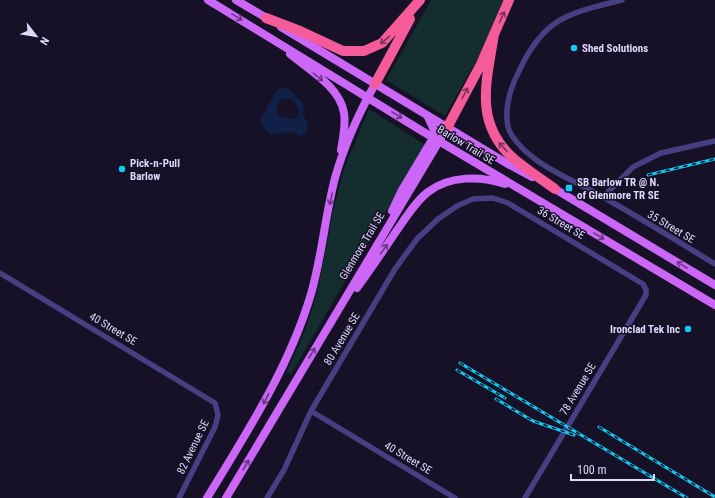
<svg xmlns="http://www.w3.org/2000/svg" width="715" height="498" font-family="'Roboto Condensed',sans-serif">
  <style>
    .green { fill: #142e2f }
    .water { fill: #102046; fill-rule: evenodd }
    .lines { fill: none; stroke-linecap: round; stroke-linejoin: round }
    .street { stroke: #463f82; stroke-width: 5.5 }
    .primary { stroke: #cb66f6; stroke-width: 8 }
    .highway { stroke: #f55a99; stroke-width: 10 }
    .rail-casing { stroke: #10caf1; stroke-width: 3 }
    .rail { stroke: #161126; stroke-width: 1.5; stroke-dasharray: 4.5; stroke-linecap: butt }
    .oneway { stroke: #673784 }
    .oneway2 { stroke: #7a325a }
    .poi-dot { fill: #10caf1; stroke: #161126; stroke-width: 1.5 }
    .labels { text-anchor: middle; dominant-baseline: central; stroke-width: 3; stroke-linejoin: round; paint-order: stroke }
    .poi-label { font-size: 11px; font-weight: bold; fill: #dfd8fd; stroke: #161126; text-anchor: start }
    .street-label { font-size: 11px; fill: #dfd8fd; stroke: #161126 }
  </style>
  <rect width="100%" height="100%" fill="#161126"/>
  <path class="green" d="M 431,0 L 503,0 L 480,54 L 445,116 L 386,80 Z
    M 369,109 L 425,145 L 291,374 L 287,372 L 306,328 L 317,294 L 334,207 L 344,169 Z"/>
  <path class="water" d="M 281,88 L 289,89 L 304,105 L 303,114 L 308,125 L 305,135 L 300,136 C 290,129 282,134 271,135 L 259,122 L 277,90 ZM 282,99 L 291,99 L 295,103 L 299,112 L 297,117 L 292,119 L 278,115 L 276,108 Z"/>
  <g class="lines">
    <path class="street" d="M 622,0 C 569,13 545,17 520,69 C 511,86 504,107 508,127 C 511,138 525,152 535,159 C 555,174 579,183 601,196 C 639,217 677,241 715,264
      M 603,197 L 633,167 L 661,153 L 715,141
      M 0,273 L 215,403 L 218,415 L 215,427 L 179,498
      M 311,411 L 455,498
      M 267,498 L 284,470 L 311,411 L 395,269 L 417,239 L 438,219 L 457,206 L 473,199 L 493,198 L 508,203 L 643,284 L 646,290 L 646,295 L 525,498"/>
    <path class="primary" d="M 208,0 L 422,131 L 715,305
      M 236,0 L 270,20
      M 281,27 L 508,164 L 532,177
      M 290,54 C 309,70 340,87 344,113 C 346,125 343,138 341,150
      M 550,186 L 715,285
      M 392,211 L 402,190 L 433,138 L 434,130 L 428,117
      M 357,288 C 370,270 383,251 395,233 C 405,219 415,202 428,192 C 450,175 481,176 505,184
      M 207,498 C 247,432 289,368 311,294 C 322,256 325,216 335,178 C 344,146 359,113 375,84
      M 226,498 L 447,128"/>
    <path class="highway" d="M 266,18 L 300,31 L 343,51 L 364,51 L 382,43 L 420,0
      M 494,34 C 487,80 473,122 513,158 C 526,169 541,179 555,189
      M 375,84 L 410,19
      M 447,128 L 481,64 L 509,0"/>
    <defs>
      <path id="rail" d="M 648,175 L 715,159
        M 460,363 L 687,498
        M 457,370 L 505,398
        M 496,399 L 533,421 L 574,435
        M 599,427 L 715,497"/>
    </defs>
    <use href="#rail" class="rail-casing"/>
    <use href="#rail" class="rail"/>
  </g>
  <defs><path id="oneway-shaft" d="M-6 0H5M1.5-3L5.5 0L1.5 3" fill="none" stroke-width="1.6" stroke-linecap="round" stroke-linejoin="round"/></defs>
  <g class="oneway">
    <use href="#oneway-shaft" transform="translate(237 17) rotate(31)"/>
    <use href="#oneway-shaft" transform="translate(318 77) rotate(39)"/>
    <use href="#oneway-shaft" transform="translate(397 115) rotate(32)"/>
    <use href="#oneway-shaft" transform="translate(331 199) rotate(101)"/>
    <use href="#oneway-shaft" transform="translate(599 236) rotate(31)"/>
    <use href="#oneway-shaft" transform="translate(384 249) rotate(-55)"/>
    <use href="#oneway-shaft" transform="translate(682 265) rotate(-149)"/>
    <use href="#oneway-shaft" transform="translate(312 353) rotate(-59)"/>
    <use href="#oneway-shaft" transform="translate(266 399) rotate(118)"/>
    <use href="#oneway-shaft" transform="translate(246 465) rotate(-59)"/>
  </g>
  <g class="oneway2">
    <use href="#oneway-shaft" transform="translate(502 17) rotate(-66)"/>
    <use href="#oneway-shaft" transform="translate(385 40) rotate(139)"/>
    <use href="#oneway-shaft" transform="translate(465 93) rotate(-62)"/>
    <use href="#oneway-shaft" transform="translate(503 147) rotate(-133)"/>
  </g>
  <g class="poi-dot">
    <circle cx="574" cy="48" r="4"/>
    <circle cx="122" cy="169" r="4"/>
    <rect x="565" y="184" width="8" height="8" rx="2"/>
    <circle cx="688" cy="329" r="4"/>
  </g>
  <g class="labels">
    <g class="poi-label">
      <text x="582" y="48">Shed Solutions</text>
      <text x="130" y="163">Pick-n-Pull<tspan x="130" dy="13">Barlow</tspan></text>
      <text x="577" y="182">SB Barlow TR @ N.<tspan x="577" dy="13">of Glenmore TR SE</tspan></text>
      <text x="680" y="329" text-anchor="end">Ironclad Tek Inc</text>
    </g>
    <g class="street-label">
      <text transform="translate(466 145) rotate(31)">Barlow Trail SE</text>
      <text transform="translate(561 223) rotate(31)">36 Street SE</text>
      <text transform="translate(671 227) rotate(31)">35 Street SE</text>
      <text transform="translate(362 246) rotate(-59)">Glenmore Trail SE</text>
      <text transform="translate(113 329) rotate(31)">40 Street SE</text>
      <text transform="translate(342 339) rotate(-59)">80 Avenue SE</text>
      <text transform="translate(578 389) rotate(-59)">78 Avenue SE</text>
      <text transform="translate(193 447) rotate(-64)">82 Avenue SE</text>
      <text transform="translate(408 458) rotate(31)">40 Street SE</text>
    </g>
  </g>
  <g transform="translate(36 36) rotate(121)" stroke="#161126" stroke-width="3" paint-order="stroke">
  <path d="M0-3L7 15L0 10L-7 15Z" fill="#dfd8fd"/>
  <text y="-6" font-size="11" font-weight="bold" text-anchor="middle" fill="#dfd8fd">N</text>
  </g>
  <path d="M571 474v6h83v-6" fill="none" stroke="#dfd8fd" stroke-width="2"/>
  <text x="577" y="474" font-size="12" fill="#dfd8fd" stroke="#161126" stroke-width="3" paint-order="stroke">100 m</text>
</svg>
